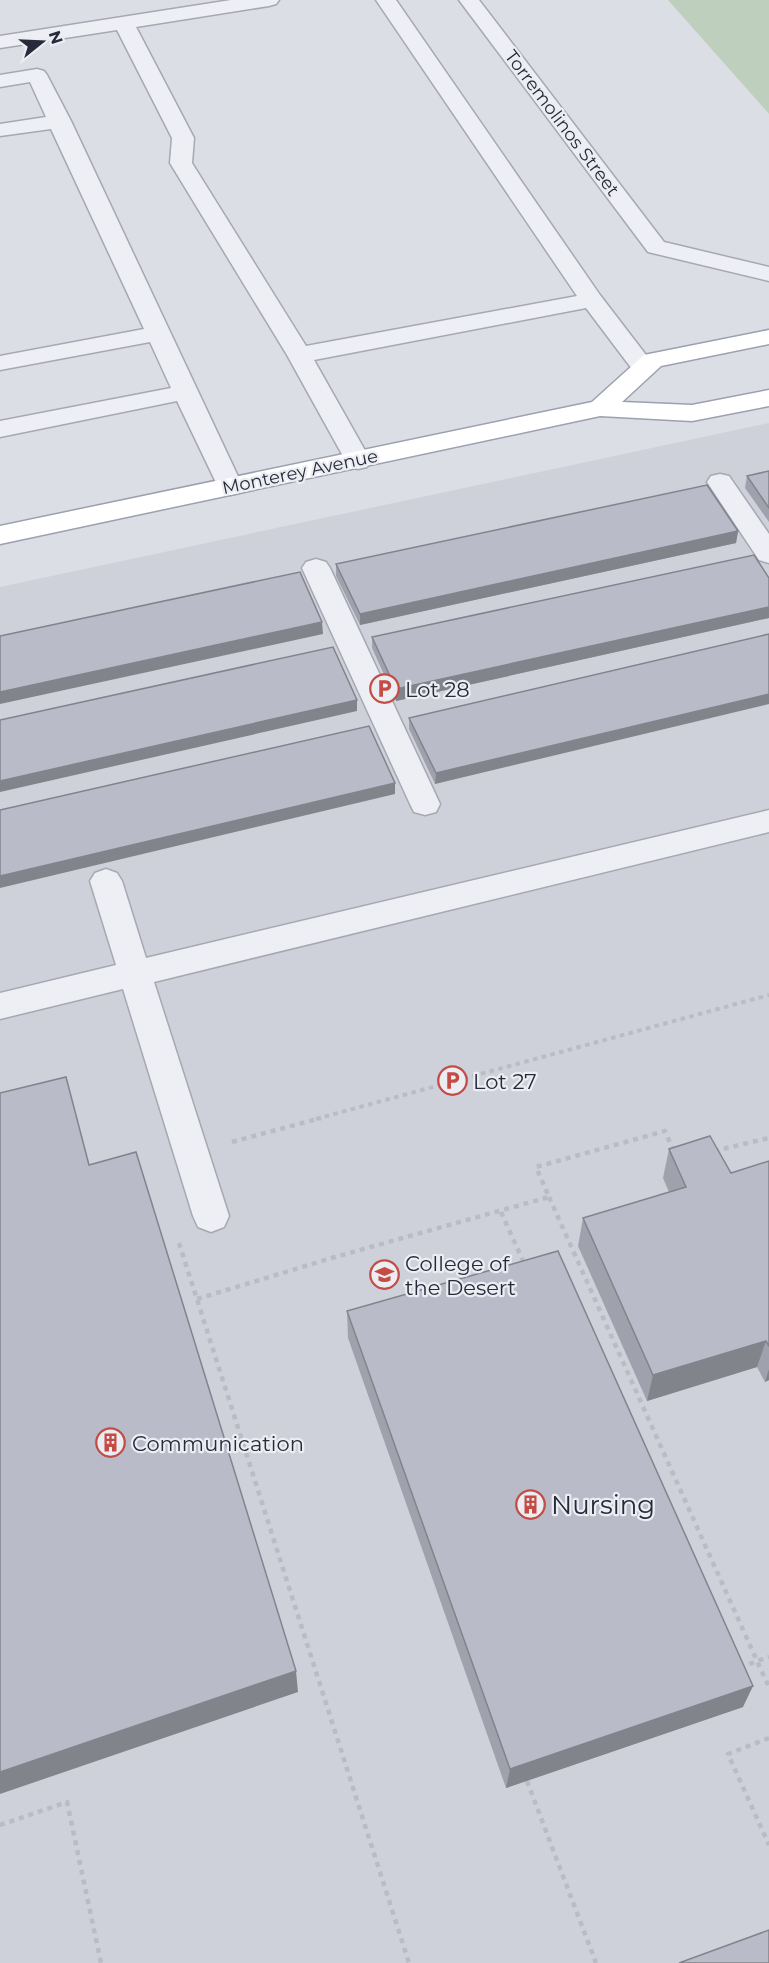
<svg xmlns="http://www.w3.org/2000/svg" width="769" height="1963" font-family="Montserrat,sans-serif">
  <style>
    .built { fill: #ced0da }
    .green { fill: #becfbd }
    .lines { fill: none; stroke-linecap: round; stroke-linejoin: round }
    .minor-casing { stroke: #a6a8b2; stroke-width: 3 }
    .major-casing { stroke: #9ca0b0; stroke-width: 3 }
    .path-far1 { stroke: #babcc4; stroke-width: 4; stroke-dasharray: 4.5 4.5; stroke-linecap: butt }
    .path { stroke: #babcc4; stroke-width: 4.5; stroke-dasharray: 5 5; stroke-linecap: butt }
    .minor { fill: #eeeff4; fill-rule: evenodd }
    .major { fill: #fff; fill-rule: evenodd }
    .wall { fill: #9fa2ac }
    .shaded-wall { fill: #82848c }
    .building { fill: #b9bcc8; stroke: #82848c; stroke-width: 1.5 }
    .labels { text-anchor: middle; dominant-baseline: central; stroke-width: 4.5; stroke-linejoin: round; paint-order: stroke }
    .far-street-label { font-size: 18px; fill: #272a3a; stroke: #ebedf3 }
    .poi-label { font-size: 21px; fill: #272a3a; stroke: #ebedf3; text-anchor: start }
    .near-poi-label { font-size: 26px; fill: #272a3a; stroke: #ebedf3; text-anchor: start }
  </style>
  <rect width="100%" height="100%" fill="#dcdee5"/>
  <path class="built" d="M 769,423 L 769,1963 L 0,1963 L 0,587 Z"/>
  <path class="green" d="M 668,0 L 769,0 L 769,114 Z"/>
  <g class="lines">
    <defs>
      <path id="minor" d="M 231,0 L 279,0 L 276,4 L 269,6 L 136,27 L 194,138 L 192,163 L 306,346 L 577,296 L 376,0 L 396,0 L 600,295 L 656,368 L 653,373 L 644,375 L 635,373 L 586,308 L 314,360 L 371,461 L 367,467 L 358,469 L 349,467 L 287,355 L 170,163 L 172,138 L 117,30 L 0,48 L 0,36 Z
        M 459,0 L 479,0 L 664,242 L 769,267 L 769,281 L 648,252 Z
        M 37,69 L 44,71 L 47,75 L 71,121 L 243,487 L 239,493 L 230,495 L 221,493 L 177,401 L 0,437 L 0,421 L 171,388 L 150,342 L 0,370 L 0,356 L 144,329 L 51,129 L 0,136 L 0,124 L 46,117 L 30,82 L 0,87 L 0,75 Z
        M 720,474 L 729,476 L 769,534 L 769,563 L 759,560 L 707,482 L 711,476 Z
        M 316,559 L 326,562 L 330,568 L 440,804 L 436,812 L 425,815 L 414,812 L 410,804 L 302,568 L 306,562 Z
        M 769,810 L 769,832 L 154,982 L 229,1216 L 224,1227 L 211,1232 L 198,1227 L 193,1216 L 123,989 L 0,1019 L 0,993 L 116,965 L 90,881 L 95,873 L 106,869 L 117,873 L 122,881 L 146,958 Z"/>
      <path id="major" d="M 769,330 L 769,344 L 661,366 L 622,402 L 692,405 L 769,390 L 769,406 L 692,421 L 600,416 L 0,544 L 0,526 L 592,402 L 644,355 Z"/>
    </defs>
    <use href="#minor" class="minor-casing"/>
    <use href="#major" class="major-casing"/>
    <path class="path-far1" d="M 316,1119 L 769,995"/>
    <path class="path" d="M 232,1142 L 321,1118
      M 714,1151 L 769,1138
      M 549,1197 L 757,1661 L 769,1657
      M 501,1212 L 524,1263
      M 179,1243 L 409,1963
      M 197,1299 L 335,1257 L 549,1197 L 536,1167 L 665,1131 L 674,1152
      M 740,1668 L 757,1661 L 769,1687
      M 769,1738 L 728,1754 L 769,1845
      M 527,1781 L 596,1963
      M 0,1825 L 67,1802 L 101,1963"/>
    <use href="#minor" class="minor"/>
    <use href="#major" class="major"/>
  </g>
  <path class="wall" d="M 769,471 L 769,522 L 745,488 L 747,476 Z
    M 738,531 L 736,543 L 360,625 L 336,576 L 336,564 Z
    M 769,578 L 769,618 L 396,701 L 372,648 L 372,637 Z
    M 769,634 L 435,784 L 409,729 L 409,718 Z
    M 669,1149 L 731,1173 L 769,1161 L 769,1380 L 765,1382 L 757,1367 L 647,1401 L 578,1246 L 583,1218 L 669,1192 L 663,1178 Z
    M 347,1311 L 743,1707 L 506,1788 L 348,1338 Z"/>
  <path class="shaded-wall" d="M 738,531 L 736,543 L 360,625 L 360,614 Z
    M 769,607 L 769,618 L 396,701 L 396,689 Z
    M 322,622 L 323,634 L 0,704 L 0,692 Z
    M 769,694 L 769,704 L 435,784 L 436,773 Z
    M 357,700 L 357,711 L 0,792 L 0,781 Z
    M 395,783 L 395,794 L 0,888 L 0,876 Z
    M 766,1341 L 757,1367 L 647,1401 L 653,1375 Z
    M 769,1369 L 769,1380 L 765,1382 Z
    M 296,1671 L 298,1692 L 0,1794 L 0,1772 Z
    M 753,1686 L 743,1707 L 506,1788 L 510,1769 Z"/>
  <path class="building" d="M 769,471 L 769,508 L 747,476 Z
    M 707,485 L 738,531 L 360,614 L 336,564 Z
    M 754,555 L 769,578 L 769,607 L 396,689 L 372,637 Z
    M 300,572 L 322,622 L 0,692 L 0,636 Z
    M 769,634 L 769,694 L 436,773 L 409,718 Z
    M 333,647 L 357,700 L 0,781 L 0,720 Z
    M 369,726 L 395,783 L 0,876 L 0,810 Z
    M 66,1077 L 89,1165 L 136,1152 L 296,1671 L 0,1772 L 0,1093 Z
    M 710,1136 L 731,1173 L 769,1161 L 769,1346 L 766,1341 L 653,1375 L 583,1218 L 686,1187 L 669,1149 Z
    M 558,1251 L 753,1686 L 510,1769 L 347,1311 Z
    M 769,1930 L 769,1963 L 679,1963 Z"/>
  <defs>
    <symbol id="parking-ring" viewBox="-11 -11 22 22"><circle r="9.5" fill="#ebedf3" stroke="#c54b45" stroke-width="1.5"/><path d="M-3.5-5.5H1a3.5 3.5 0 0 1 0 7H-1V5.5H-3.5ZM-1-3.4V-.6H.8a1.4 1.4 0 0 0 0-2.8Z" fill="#c54b45"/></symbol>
    <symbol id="university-ring" viewBox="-11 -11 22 22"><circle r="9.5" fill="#ebedf3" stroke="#c54b45" stroke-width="1.5"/><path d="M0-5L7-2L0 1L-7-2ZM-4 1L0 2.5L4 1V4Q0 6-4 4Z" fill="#c54b45"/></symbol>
    <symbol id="building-ring" viewBox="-11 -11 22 22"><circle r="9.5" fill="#ebedf3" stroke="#c54b45" stroke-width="1.5"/><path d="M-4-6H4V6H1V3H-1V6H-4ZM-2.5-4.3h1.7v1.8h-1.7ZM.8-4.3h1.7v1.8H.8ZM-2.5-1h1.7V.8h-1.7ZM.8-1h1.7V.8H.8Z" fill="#c54b45"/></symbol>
  </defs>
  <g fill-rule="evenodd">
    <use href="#parking-ring" x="368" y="672" width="33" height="33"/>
    <use href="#parking-ring" x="436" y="1064" width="33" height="33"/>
    <use href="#university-ring" x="368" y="1258" width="33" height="33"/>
    <use href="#building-ring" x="94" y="1426" width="33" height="33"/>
    <use href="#building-ring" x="514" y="1488" width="33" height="33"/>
  </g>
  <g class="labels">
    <g class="far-street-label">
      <text transform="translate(562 123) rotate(53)">Torremolinos Street</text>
      <text transform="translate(300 472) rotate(-12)">Monterey Avenue</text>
    </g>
    <g class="poi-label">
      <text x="405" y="689">Lot 28</text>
      <text x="473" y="1081">Lot 27</text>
      <text x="405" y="1263">College of<tspan x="405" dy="24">the Desert</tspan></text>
      <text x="132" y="1443">Communication</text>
    </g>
    <g class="near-poi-label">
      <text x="551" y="1505">Nursing</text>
    </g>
  </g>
  <g transform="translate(42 42) rotate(72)" stroke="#ebedf3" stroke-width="4.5" paint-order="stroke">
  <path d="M0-4.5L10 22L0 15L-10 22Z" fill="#272a3a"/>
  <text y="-9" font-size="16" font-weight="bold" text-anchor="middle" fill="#272a3a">N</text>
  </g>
</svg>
